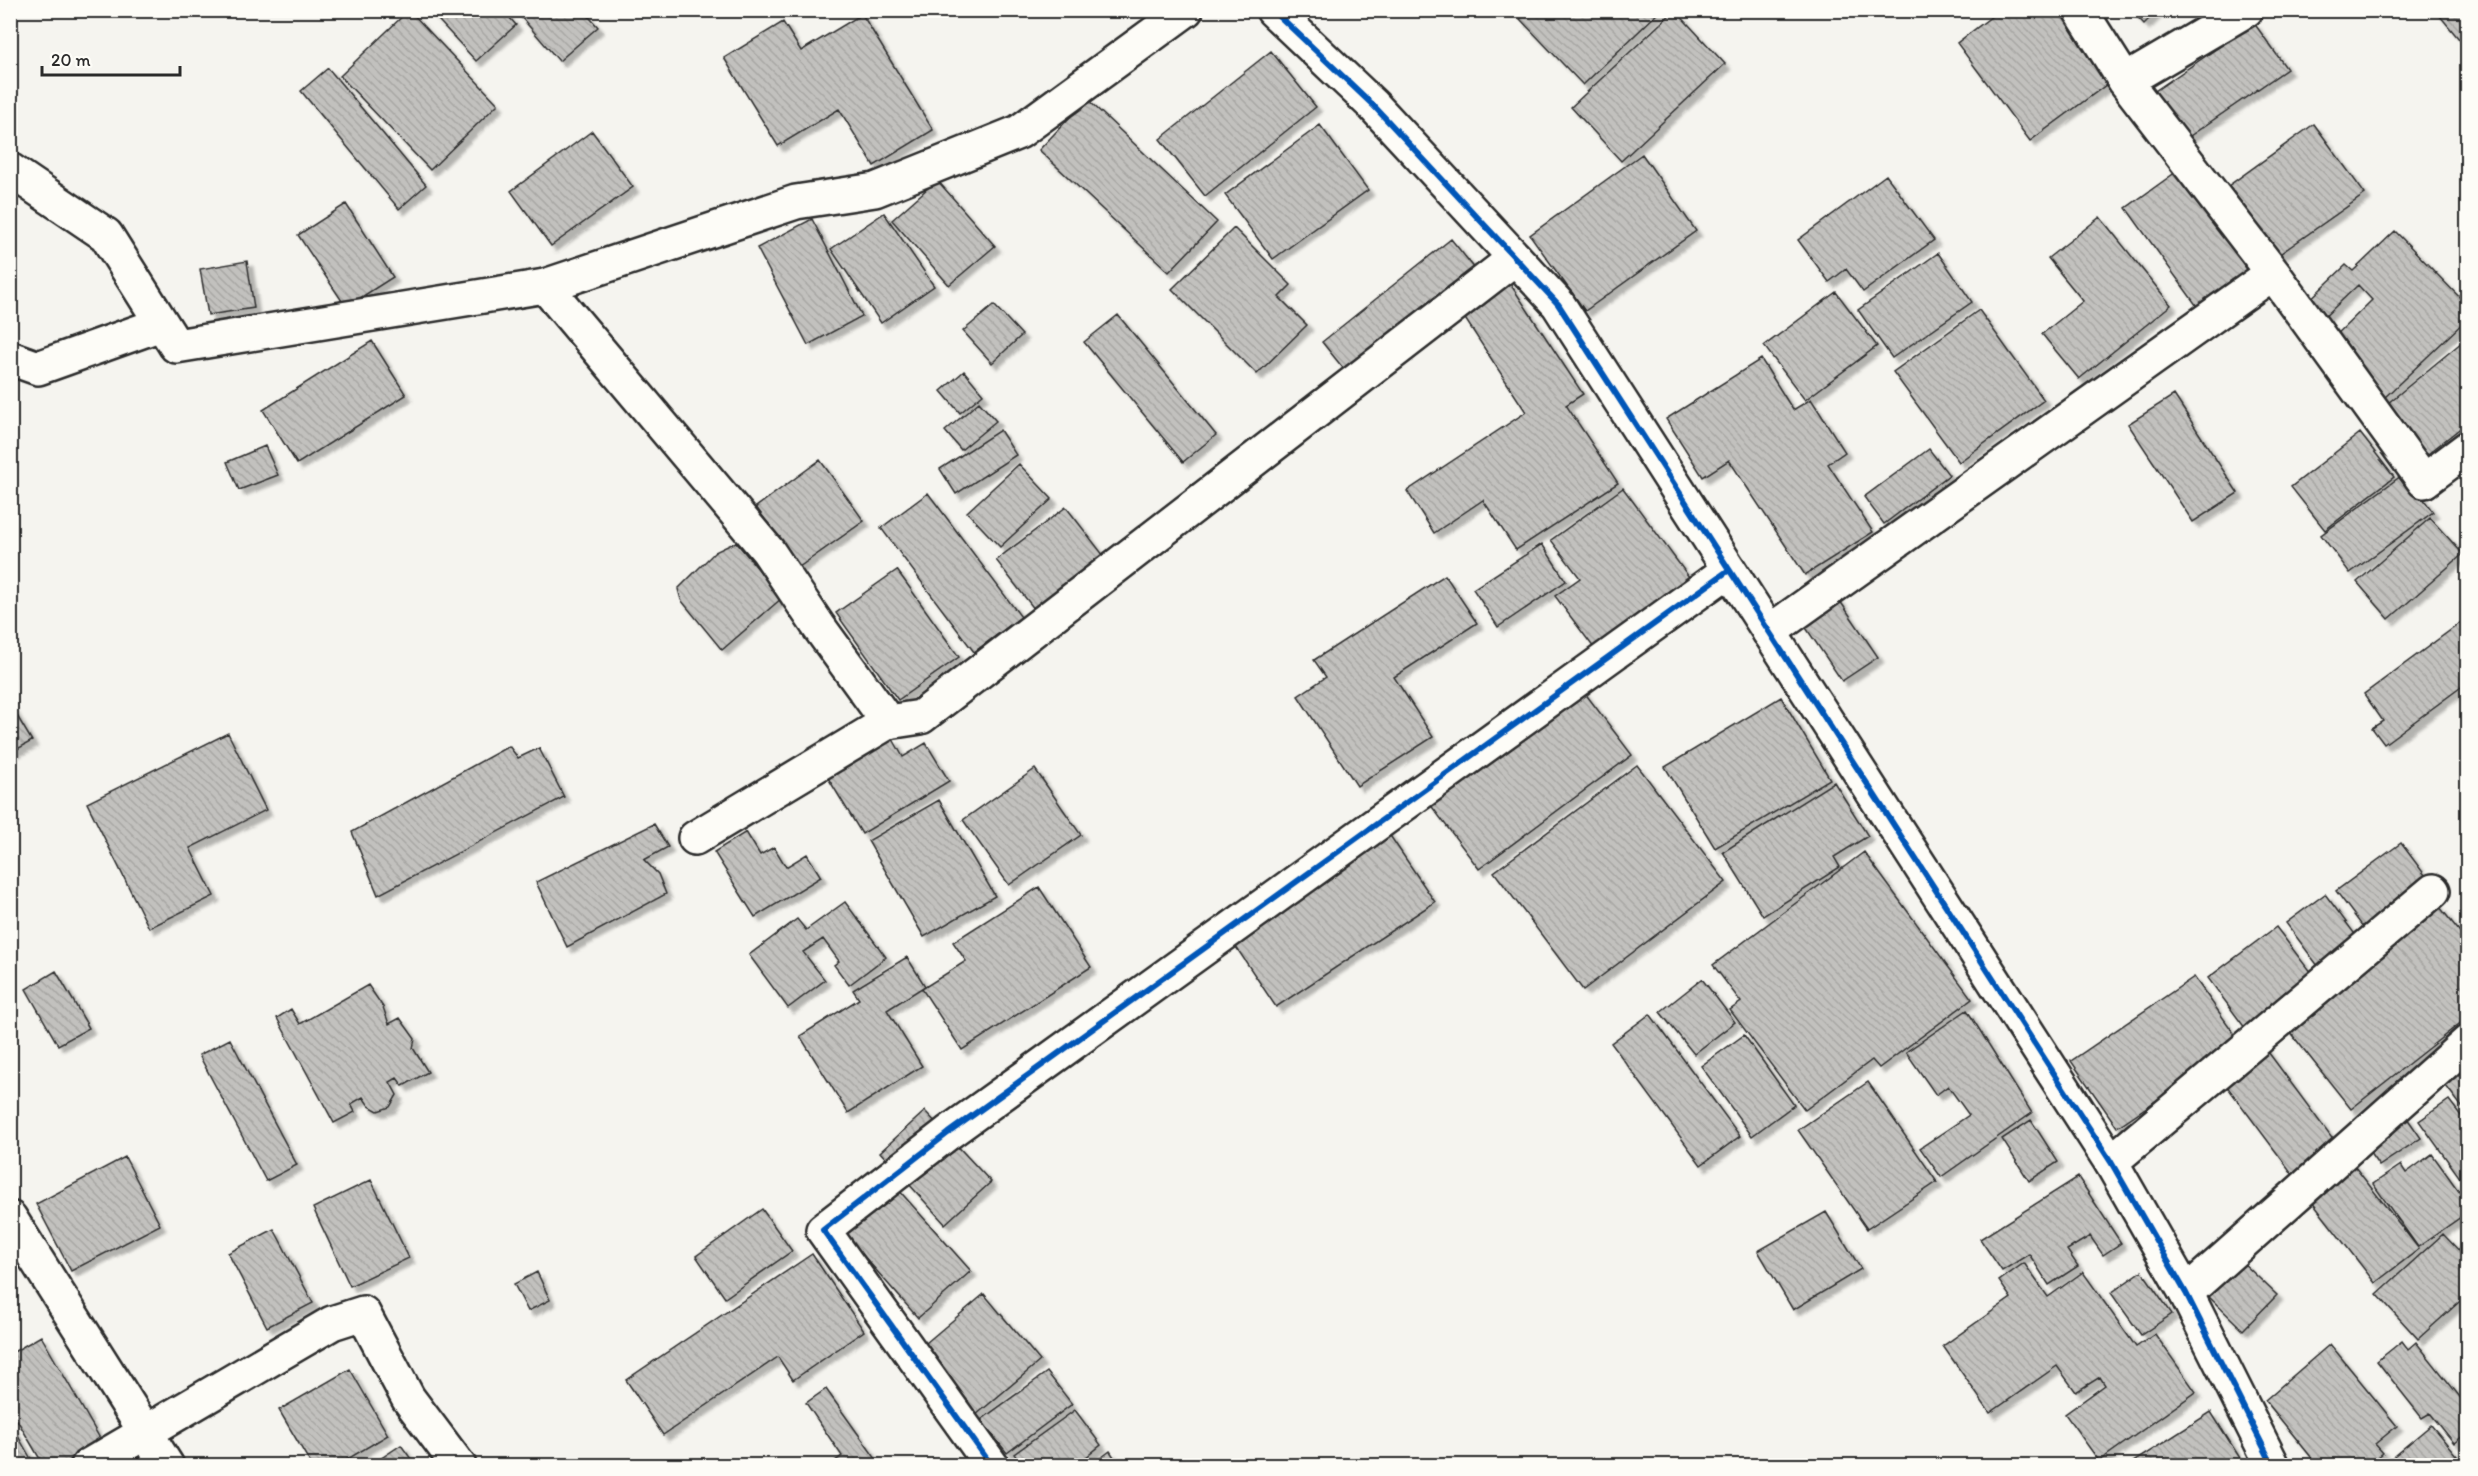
<svg xmlns="http://www.w3.org/2000/svg" width="2478" height="1476" font-family="Itim,sans-serif">
  <style>
    .building { fill: url(#building-back-hatch); stroke: #2b2b2b; stroke-width: 1.5; filter: url(#shadow) }
    .lines { fill: none; stroke-linecap: round; stroke-linejoin: round }
    .minor-casing { stroke: #2b2b2b; stroke-width: 38 }
    .tertiary-casing { stroke: #2b2b2b; stroke-width: 38 }
    .minor { stroke: #fdfcf7; stroke-width: 33 }
    .tertiary { stroke: #fdfcf7; stroke-width: 33 }
    .cycleway-casing { stroke: #fdfcf7; stroke-width: 10 }
    .cycleway { stroke: #0057b8; stroke-width: 6 }
  </style>
  <defs>
    <pattern id="building-back-hatch" width="6" height="6" patternUnits="userSpaceOnUse" patternTransform="scale(1.5)"><rect width="6" height="6" fill="#c2c1be"/><path d="M-1 5l2 2M0 0l6 6M5-1l2 2" fill="none" stroke="#a7a6a3"/></pattern>
    <filter id="shadow"><feDropShadow dx="5.5" dy="5.5" stdDeviation="1.5" flood-color="#0004"/></filter>
  </defs>
  <rect width="100%" height="100%" fill="#f5f4ef"/>
  <filter id="ink" filterUnits="userSpaceOnUse"><feTurbulence type="fractalNoise" baseFrequency=".0167" numOctaves="2"/><feDisplacementMap in="SourceGraphic" scale="12" xChannelSelector="R" yChannelSelector="G"/><feConvolveMatrix kernelMatrix="1 2 1 2 8 2 1 2 1" color-interpolation-filters="sRGB"/></filter>
  <g filter="url(#ink)">
    <path class="building" d="M 409,10 L 498,104 L 430,170 L 340,76 Z
      M 429,10 L 503,10 L 516,25 L 476,61 Z
      M 515,10 L 583,10 L 598,27 L 559,61 Z
      M 1528,10 L 1661,10 L 1583,85 L 1520,19 Z
      M 1675,10 L 1725,64 L 1621,161 L 1571,107 Z
      M 2000,10 L 2063,10 L 2114,79 L 2030,141 L 1957,43 Z
      M 2131,10 L 2158,10 L 2144,24 Z
      M 2435,10 L 2468,10 L 2468,50 Z
      M 862,14 L 933,130 L 874,166 L 839,109 L 778,146 L 724,58 L 783,22 L 801,51 Z
      M 2254,23 L 2287,69 L 2187,138 L 2155,91 Z
      M 1271,51 L 1316,107 L 1205,196 L 1160,139 Z
      M 328,68 L 426,185 L 399,209 L 301,91 Z
      M 1087,99 L 1217,222 L 1169,272 L 1039,150 Z
      M 2314,124 L 2365,194 L 2274,258 L 2224,189 Z
      M 1320,125 L 1368,190 L 1273,259 L 1225,195 Z
      M 592,131 L 633,187 L 551,246 L 511,191 Z
      M 1642,154 L 1696,231 L 1585,311 L 1530,235 Z
      M 2176,172 L 2249,272 L 2199,309 L 2126,208 Z
      M 1886,175 L 1934,240 L 1863,292 L 1846,269 L 1829,282 L 1798,240 Z
      M 937,180 L 995,246 L 949,285 L 892,220 Z
      M 346,204 L 393,277 L 346,307 L 298,235 Z
      M 884,213 L 934,286 L 881,323 L 831,249 Z
      M 2100,217 L 2171,305 L 2079,379 L 2042,334 L 2083,301 L 2048,258 Z
      M 812,219 L 862,316 L 808,345 L 757,248 Z
      M 1234,228 L 1291,285 L 1279,297 L 1307,325 L 1257,374 L 1172,289 Z
      M 2395,231 L 2468,306 L 2468,318 L 2383,399 L 2329,342 L 2372,300 L 2358,285 L 2317,324 L 2301,308 L 2346,265 L 2353,271 Z
      M 1451,239 L 1476,270 L 1347,373 L 1322,342 Z
      M 1938,253 L 1972,302 L 1892,358 L 1858,310 Z
      M 247,261 L 254,308 L 208,315 L 200,269 Z
      M 1509,282 L 1583,394 L 1566,405 L 1618,483 L 1516,550 L 1483,500 L 1434,533 L 1407,491 L 1526,412 L 1462,314 Z
      M 1836,292 L 1877,346 L 1805,400 L 1764,346 Z
      M 994,305 L 1022,335 L 992,363 L 963,331 Z
      M 1979,310 L 2044,400 L 1959,462 L 1893,372 Z
      M 1118,315 L 1216,435 L 1183,462 L 1084,342 Z
      M 2468,337 L 2468,422 L 2424,457 L 2382,408 Z
      M 372,341 L 406,395 L 297,464 L 263,410 Z
      M 1761,359 L 1793,410 L 1811,399 L 1845,452 L 1828,464 L 1873,532 L 1805,575 L 1729,460 L 1703,477 L 1666,419 Z
      M 964,371 L 983,394 L 960,413 L 941,391 Z
      M 2174,395 L 2238,493 L 2193,522 L 2128,424 Z
      M 979,402 L 996,421 L 961,450 L 945,431 Z
      M 1000,430 L 1016,455 L 956,494 L 940,469 Z
      M 2360,433 L 2394,477 L 2325,530 L 2291,487 Z
      M 265,446 L 278,475 L 239,490 L 227,462 Z
      M 1929,449 L 1949,475 L 1884,524 L 1864,497 Z
      M 820,460 L 864,521 L 799,567 L 756,507 Z
      M 1019,464 L 1052,499 L 1000,547 L 967,512 Z
      M 2405,473 L 2433,512 L 2350,573 L 2321,535 Z
      M 1623,488 L 1692,581 L 1597,652 L 1555,596 L 1580,578 L 1551,540 Z
      M 928,493 L 1021,617 L 974,652 L 881,528 Z
      M 1066,507 L 1104,556 L 1035,610 L 996,560 Z
      M 2430,518 L 2463,554 L 2389,619 L 2357,582 Z
      M 736,542 L 782,598 L 722,650 L 681,600 L 678,589 L 715,552 Z
      M 1542,544 L 1566,581 L 1498,627 L 1473,589 Z
      M 897,570 L 959,657 L 898,700 L 836,613 Z
      M 1445,575 L 1477,623 L 1394,677 L 1433,737 L 1357,786 L 1298,696 L 1326,677 L 1314,660 Z
      M 1838,598 L 1878,657 L 1842,681 L 1802,622 Z
      M 2467,618 L 2468,690 L 2464,685 L 2384,744 L 2372,728 L 2383,721 L 2364,694 Z
      M 1575,680 L 1632,755 L 1479,869 L 1423,795 Z
      M 1781,697 L 1830,779 L 1715,848 L 1665,767 Z
      M 10,704 L 32,741 L 10,753 Z
      M 228,733 L 266,810 L 190,848 L 214,896 L 149,928 L 87,803 Z
      M 893,739 L 903,757 L 926,743 L 949,781 L 862,834 L 828,778 Z
      M 509,746 L 518,758 L 539,748 L 564,797 L 378,895 L 352,832 Z
      M 1637,765 L 1726,882 L 1583,990 L 1494,872 Z
      M 1035,769 L 1081,835 L 1009,885 L 963,820 Z
      M 1834,782 L 1868,836 L 1834,857 L 1840,867 L 1763,916 L 1723,852 Z
      M 939,800 L 995,896 L 924,937 L 868,841 Z
      M 1374,812 L 1435,902 L 1276,1007 L 1216,917 Z
      M 654,824 L 668,847 L 644,860 L 658,874 L 666,894 L 567,947 L 536,882 Z
      M 746,832 L 760,855 L 774,847 L 786,867 L 807,854 L 821,877 L 755,917 L 714,852 Z
      M 2401,843 L 2431,883 L 2366,931 L 2336,891 Z
      M 1864,852 L 1972,999 L 1879,1068 L 1872,1060 L 1805,1110 L 1730,1010 L 1741,1002 L 1713,965 Z
      M 1039,887 L 1091,967 L 962,1050 L 922,989 L 966,961 L 953,942 Z
      M 2325,894 L 2360,941 L 2321,970 L 2286,923 Z
      M 2435,901 L 2468,942 L 2468,1017 L 2351,1109 L 2282,1022 Z
      M 845,902 L 886,957 L 849,985 L 834,965 L 839,961 L 823,939 L 803,952 L 825,980 L 788,1008 L 749,955 L 797,919 L 806,930 Z
      M 2276,927 L 2314,977 L 2245,1028 L 2208,978 Z
      M 907,957 L 925,986 L 887,1010 L 922,1066 L 848,1113 L 800,1036 L 859,999 L 853,990 Z
      M 56,971 L 89,1028 L 58,1045 L 26,989 Z
      M 2194,977 L 2241,1043 L 2117,1127 L 2071,1061 Z
      M 1702,979 L 1735,1022 L 1694,1054 L 1660,1012 Z
      M 368,985 L 383,1007 L 389,1024 L 400,1018 L 415,1039 L 413,1048 L 428,1072 L 403,1086 L 397,1078 L 390,1082 L 397,1095 L 390,1107 L 378,1111 L 369,1106 L 363,1097 L 351,1104 L 355,1112 L 334,1123 L 277,1018 L 291,1009 L 300,1024 Z
      M 1967,1010 L 2032,1113 L 1941,1177 L 1920,1148 L 1969,1115 L 1948,1086 L 1936,1095 L 1906,1052 Z
      M 1650,1014 L 1740,1136 L 1701,1165 L 1611,1043 Z
      M 1744,1035 L 1794,1105 L 1752,1136 L 1701,1066 Z
      M 230,1039 L 297,1165 L 266,1181 L 199,1055 Z
      M 2263,1045 L 2337,1145 L 2294,1176 L 2220,1077 Z
      M 2468,1065 L 2468,1115 L 2443,1082 Z
      M 1868,1082 L 1937,1182 L 1867,1229 L 1798,1130 Z
      M 2449,1100 L 2468,1125 L 2468,1189 L 2419,1121 Z
      M 925,1111 L 991,1182 L 945,1224 L 880,1152 Z
      M 2405,1115 L 2421,1138 L 2379,1166 L 2367,1149 Z
      M 2031,1120 L 2058,1162 L 2029,1181 L 2002,1139 Z
      M 2432,1154 L 2468,1204 L 2468,1212 L 2418,1247 L 2373,1184 L 2401,1165 L 2406,1173 Z
      M 125,1157 L 160,1225 L 71,1271 L 36,1204 Z
      M 2348,1158 L 2419,1249 L 2375,1283 L 2308,1197 Z
      M 879,1168 L 971,1271 L 918,1318 L 827,1214 Z
      M 2078,1177 L 2121,1243 L 2103,1255 L 2090,1236 L 2067,1250 L 2078,1266 L 2049,1285 L 2029,1254 L 2002,1271 L 1980,1239 Z
      M 371,1180 L 409,1258 L 350,1286 L 313,1208 Z
      M 762,1209 L 792,1251 L 725,1298 L 696,1256 Z
      M 1826,1212 L 1861,1269 L 1793,1310 L 1758,1251 Z
      M 274,1229 L 313,1303 L 267,1327 L 228,1253 Z
      M 2443,1234 L 2468,1260 L 2468,1294 L 2418,1339 L 2377,1294 Z
      M 812,1254 L 864,1331 L 793,1380 L 778,1357 L 663,1435 L 626,1380 Z
      M 2239,1259 L 2277,1295 L 2243,1330 L 2206,1294 Z
      M 2024,1263 L 2048,1297 L 2083,1272 L 2136,1347 L 2155,1334 L 2196,1392 L 2099,1461 L 2065,1414 L 2105,1385 L 2100,1377 L 2076,1392 L 2057,1366 L 1990,1413 L 1943,1346 L 2011,1298 L 1999,1281 Z
      M 2142,1271 L 2172,1314 L 2141,1335 L 2111,1293 Z
      M 537,1272 L 550,1300 L 528,1311 L 514,1284 Z
      M 984,1294 L 1040,1361 L 976,1415 L 920,1348 Z
      M 41,1336 L 102,1442 L 60,1466 L 44,1466 L 10,1408 L 10,1354 Z
      M 2402,1341 L 2408,1349 L 2416,1342 L 2468,1407 L 2468,1432 L 2454,1443 L 2430,1413 L 2422,1418 L 2377,1361 Z
      M 2330,1344 L 2397,1426 L 2375,1444 L 2383,1453 L 2367,1466 L 2310,1466 L 2315,1462 L 2265,1400 Z
      M 350,1369 L 388,1435 L 336,1466 L 312,1466 L 279,1410 Z
      M 1047,1372 L 1072,1404 L 1007,1453 L 981,1420 Z
      M 826,1389 L 881,1466 L 828,1466 L 842,1456 L 806,1403 Z
      M 1075,1410 L 1101,1445 L 1075,1466 L 1023,1466 L 1014,1454 Z
      M 2211,1412 L 2245,1466 L 2127,1466 Z
      M 10,1422 L 35,1466 L 10,1466 Z
      M 2431,1425 L 2461,1461 L 2455,1466 L 2382,1466 Z
      M 401,1445 L 416,1466 L 384,1466 L 380,1459 Z
      M 1110,1451 L 1120,1466 L 1090,1466 Z"/>
    <g class="lines">
      <defs>
        <path id="minor" d="M 2080,10 L 2125,81
          M 2246,10 L 2125,81 L 2273,273 L 2424,481 L 2468,448
          M 545,286 L 768,551 L 819,627 L 888,722 L 921,717 L 1515,258
          M 10,358 L 38,368 L 161,324
          M 1769,632 L 2273,273
          M 695,838 L 888,722
          M 2111,1162 L 2433,891
          M 10,1218 L 167,1466
          M 2186,1293 L 2468,1042
          M 88,1466 L 332,1323 L 363,1313 L 408,1398 L 459,1466
          M 992,1466 L 823,1230 L 948,1133 L 1729,570"/>
        <path id="tertiary" d="M 1273,10 L 1373,105 L 1558,304 L 2111,1162 L 2186,1293 L 2273,1466
          M 10,170 L 106,235 L 176,346 L 545,286 L 796,202 L 875,190 L 1019,132 L 1186,10"/>
      </defs>
      <use href="#minor" class="minor-casing"/>
      <use href="#tertiary" class="tertiary-casing"/>
      <use href="#minor" class="minor"/>
      <use href="#tertiary" class="tertiary"/>
      <defs>
        <path id="cycleway" d="M 1273,10 L 1373,105 L 1558,304 L 2111,1162 L 2186,1293 L 2273,1466
          M 992,1466 L 823,1230 L 948,1133 L 1729,570"/>
      </defs>
      <use href="#cycleway" class="cycleway-casing"/>
      <use href="#cycleway" class="cycleway"/>
    </g>
  </g>
  <rect width="2478" height="1476" fill="none" stroke="#fdfcf7" stroke-width="36"/>
  <rect x="18" y="18" width="2442" height="1440" fill="none" stroke="#2b2b2b" stroke-width="2" filter="url(#ink)"/>
  <path d="M42 66v9h138v-9" fill="none" stroke="#2b2b2b" stroke-width="3"/>
  <text x="51" y="66" font-size="18" fill="#2b2b2b" stroke="#fdfcf7" stroke-width="4.5" paint-order="stroke">20 m</text>
</svg>
